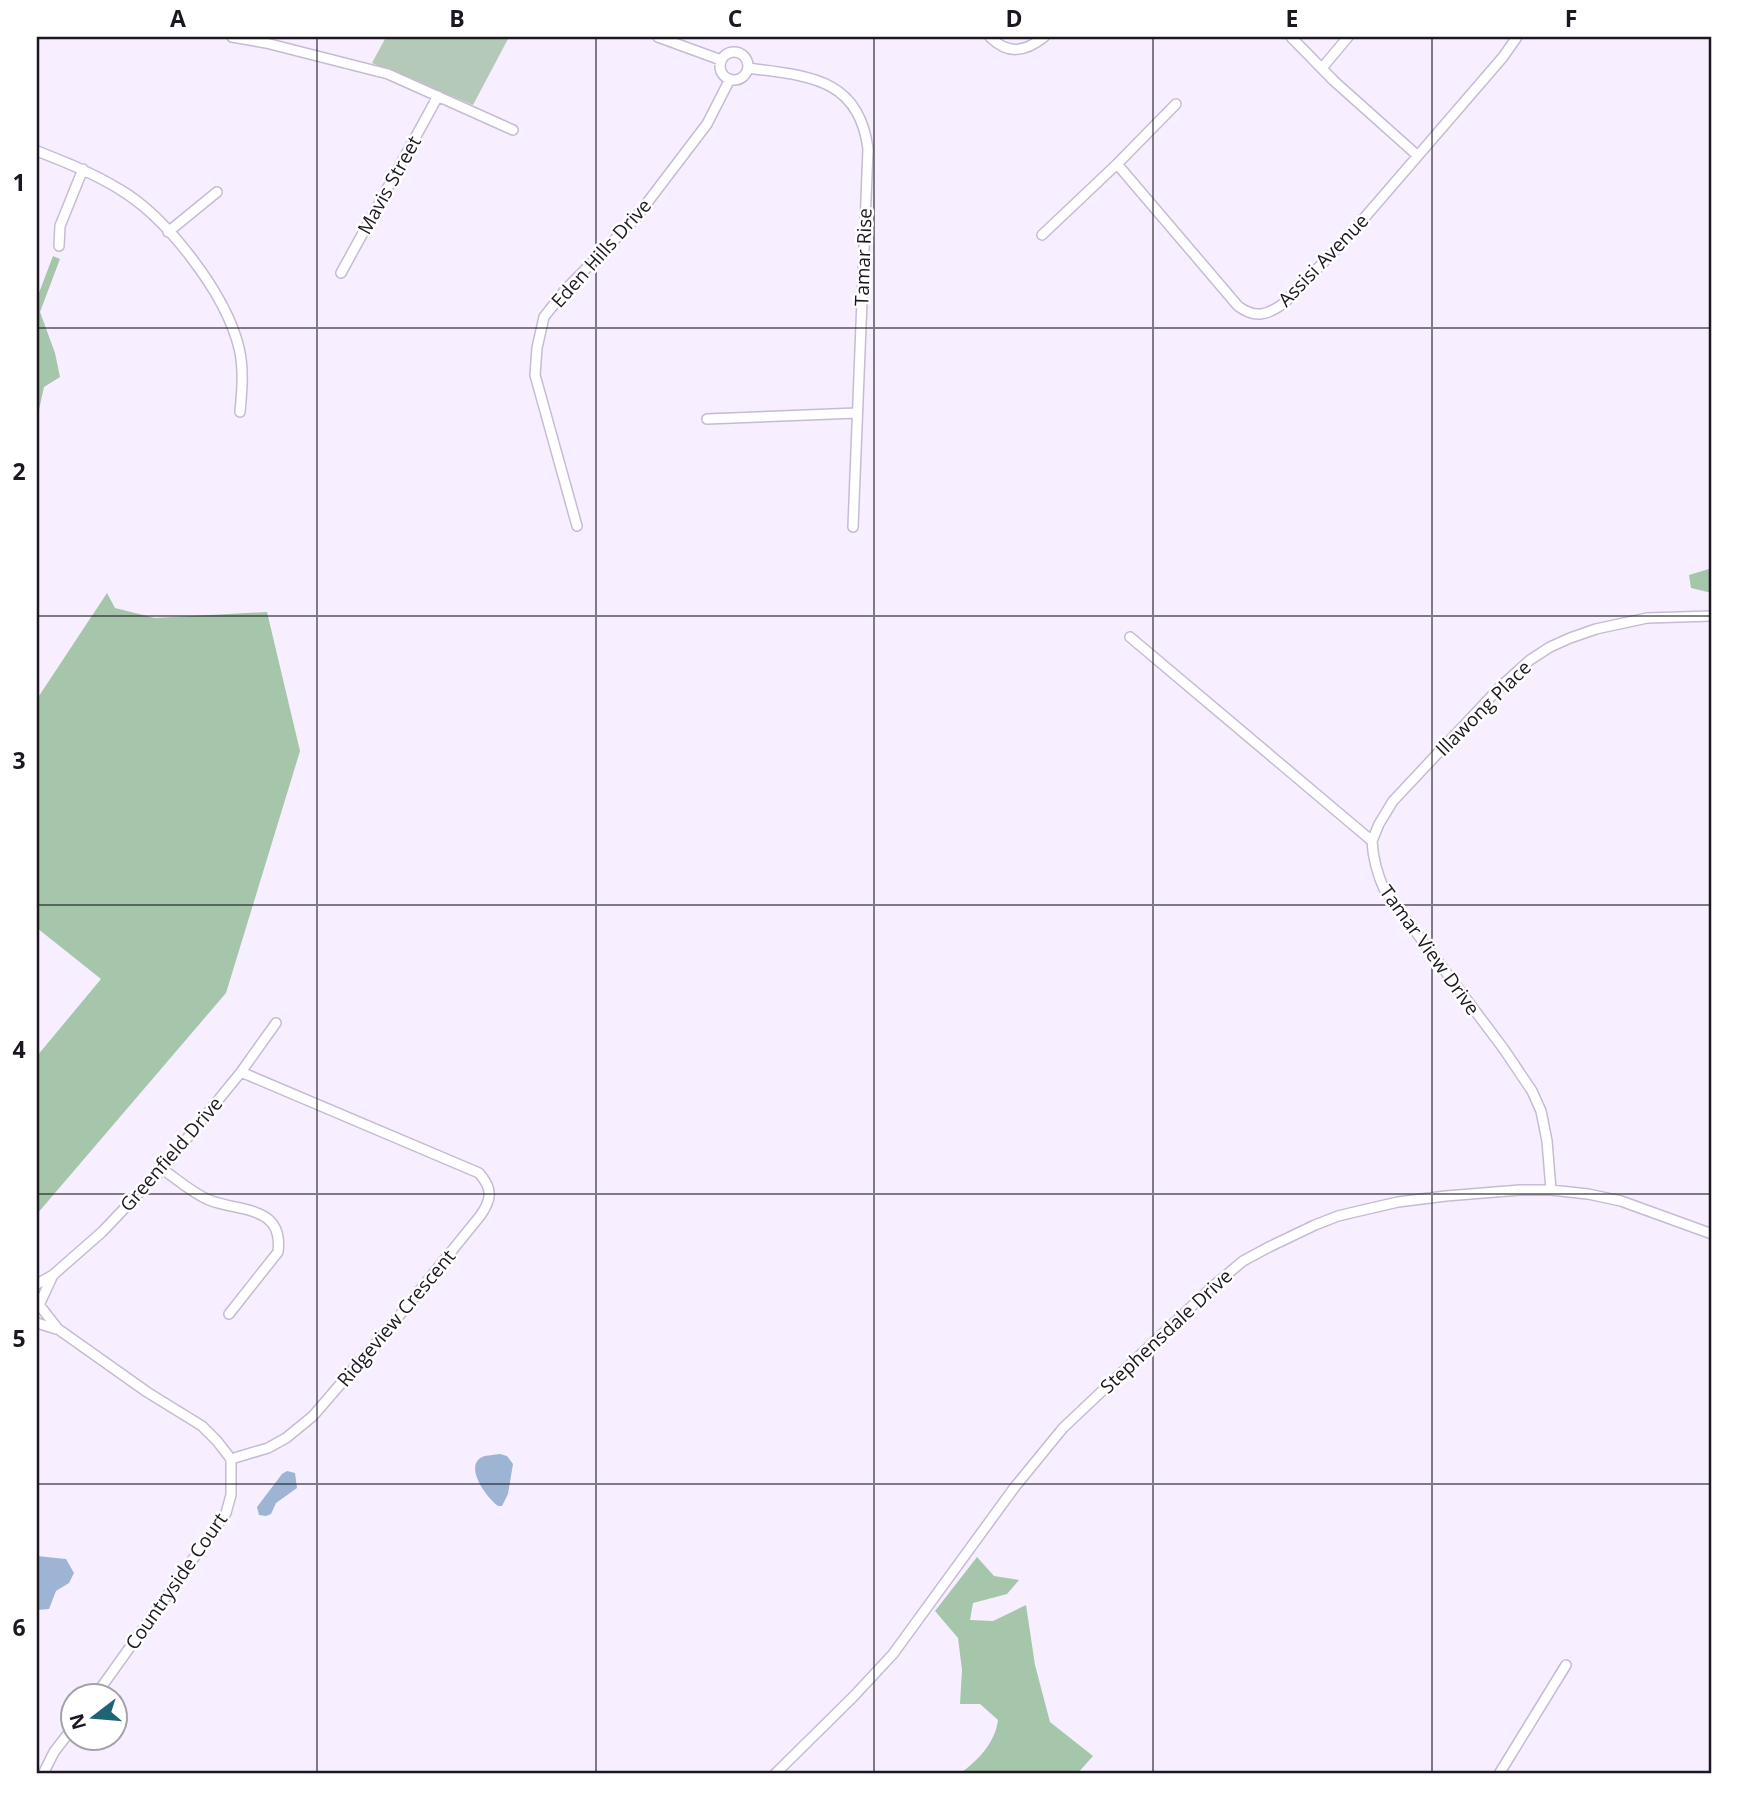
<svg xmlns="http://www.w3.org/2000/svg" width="1749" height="1811" font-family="'Open Sans',sans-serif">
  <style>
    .green { fill: #b4c9b8 }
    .forest { fill: #a5c6aa }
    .water { fill: #9eb4d5 }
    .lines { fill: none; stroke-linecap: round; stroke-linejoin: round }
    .street-casing { stroke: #c7bbd4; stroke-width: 12 }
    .street { stroke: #fff; stroke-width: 9 }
    .grid { fill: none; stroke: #1c1720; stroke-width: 2; stroke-opacity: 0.55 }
    .labels { text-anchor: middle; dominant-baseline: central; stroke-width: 5; stroke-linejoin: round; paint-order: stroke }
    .street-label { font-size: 19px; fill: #1c1720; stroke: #fff }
    .neatline { fill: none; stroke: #1c1720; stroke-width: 2.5 }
    .grid-label { font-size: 23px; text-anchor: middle; font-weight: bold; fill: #1c1720 }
  </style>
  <rect width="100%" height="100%" fill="#f7efff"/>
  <path class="green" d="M 386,37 L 509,37 L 473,105 L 372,63 Z"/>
  <path class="forest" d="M 53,256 L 60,259 L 40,312 L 55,353 L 60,377 L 44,387 L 37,419 L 37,298 Z
    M 1712,568 L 1712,593 L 1691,588 L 1689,575 Z
    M 107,593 L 115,608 L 155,618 L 267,612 L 300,751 L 226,993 L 37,1214 L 37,1056 L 101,979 L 37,928 L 37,699 Z
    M 977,1557 L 994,1576 L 1019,1580 L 1007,1594 L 973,1603 L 970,1620 L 993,1621 L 1026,1605 L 1035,1665 L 1050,1722 L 1093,1756 L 1077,1774 L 959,1774 C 978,1761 995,1743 998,1720 L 980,1704 L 960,1704 L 962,1670 L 958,1638 L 935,1611 Z"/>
  <path class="water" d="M 500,1454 L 507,1456 L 513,1464 L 508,1494 L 502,1506 L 498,1506 C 488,1499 463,1467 482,1457 C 487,1455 495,1455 500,1454 Z
    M 287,1471 L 295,1473 L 297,1488 L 276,1503 L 271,1514 L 266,1516 L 259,1515 L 257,1507 L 282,1474 Z
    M 37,1556 L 66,1559 L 74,1573 L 69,1583 L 56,1591 L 49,1609 L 37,1610 Z"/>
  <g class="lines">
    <defs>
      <path id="street" d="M 232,37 L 266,43 L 388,74 L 513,130
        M 658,37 L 721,60
        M 990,37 C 1008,55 1025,52 1044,37
        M 1291,37 L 1334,81 L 1418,156
        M720 66a14 14 0 1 1 28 0a14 14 0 1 1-28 0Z
        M 748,68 C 807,76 859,77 868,149 L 853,527
        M 1322,68 L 1348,37
        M 37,151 C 65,162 93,173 119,189 C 167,217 226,294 239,348 C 244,368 242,391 240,412
        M 1117,164 L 1238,306 C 1255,319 1268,315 1284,303 L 1347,238 L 1503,57 L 1517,37
        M 168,232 L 217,192
        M 1042,235 L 1117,164 L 1176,104
        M 59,246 L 60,226 L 83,169
        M 341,273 L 438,96
        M 707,419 L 857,413
        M 577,526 L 535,375 L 537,348 L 544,317 L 565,290 L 634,220 L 707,124 L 730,79
        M 1130,637 L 1372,841 C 1373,860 1377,874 1385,891 L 1503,1048 L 1532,1091 L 1541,1111 L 1547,1141 L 1551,1190
        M 1372,841 L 1379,824 L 1393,801 L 1500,687 L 1530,660 L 1550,647 L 1570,638 L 1596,629 L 1647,618 L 1712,616
        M 162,1169 C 177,1179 192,1193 209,1200 C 239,1212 284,1205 278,1252 L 229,1314
        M 37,1284 L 53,1275 L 102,1232 L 162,1169 L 241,1072 L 276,1023
        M 40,1303 L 53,1275
        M 40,1306 L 58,1329 L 147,1392 L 202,1426 L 217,1441 L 231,1459
        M 37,1323 L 56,1329
        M 231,1459 L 268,1448 L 286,1438 L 313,1416 L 399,1316 L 480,1216 C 492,1199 493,1189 479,1173 L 241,1072
        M 95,1696 L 226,1513 L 231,1495 L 231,1459
        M 43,1774 L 54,1752 L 74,1726
        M 775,1774 L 853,1697 L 893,1654 L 1014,1488 L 1063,1428 L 1212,1287 L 1243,1261 L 1269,1247 L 1315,1225 L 1338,1216 L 1359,1211 L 1398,1202 L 1446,1196 L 1520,1190 L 1551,1190 L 1588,1194 L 1621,1201 L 1712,1234
        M 1499,1774 L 1566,1665"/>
    </defs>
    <use href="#street" class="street-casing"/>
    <use href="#street" class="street"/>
  </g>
  <path class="grid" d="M 317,37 L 317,1774M 596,37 L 596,1774M 874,37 L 874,1774M 1153,37 L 1153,1774M 1432,37 L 1432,1774M 37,328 L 1712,328M 37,616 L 1712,616M 37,905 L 1712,905M 37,1194 L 1712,1194M 37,1484 L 1712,1484"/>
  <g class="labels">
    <g class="street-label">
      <text transform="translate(389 185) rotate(-61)">Mavis Street</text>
      <text transform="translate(601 253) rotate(-48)">Eden Hills Drive</text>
      <text transform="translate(863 257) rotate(-88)">Tamar Rise</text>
      <text transform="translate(1323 260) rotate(-46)">Assisi Avenue</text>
      <text transform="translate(1483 708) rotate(-45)">Illawong Place</text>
      <text transform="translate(1430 950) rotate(54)">Tamar View Drive</text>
      <text transform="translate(171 1154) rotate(-49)">Greenfield Drive</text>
      <text transform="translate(396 1318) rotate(-50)">Ridgeview Crescent</text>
      <text transform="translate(1166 1331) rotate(-43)">Stephensdale Drive</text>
      <text transform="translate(176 1581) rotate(-55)">Countryside Court</text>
    </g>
  </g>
  <rect width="1749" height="1811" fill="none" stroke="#ffffff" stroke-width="77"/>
  <g transform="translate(94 1717) rotate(254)"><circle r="33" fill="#ffffff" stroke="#a4a2a6" stroke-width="2"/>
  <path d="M0-5L12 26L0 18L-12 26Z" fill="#1e6474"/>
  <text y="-10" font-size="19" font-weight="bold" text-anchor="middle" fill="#1c1720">N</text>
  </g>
  <rect x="38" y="38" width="1672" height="1734" class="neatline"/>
  <g class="grid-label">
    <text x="178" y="27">A</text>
    <text x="457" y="27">B</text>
    <text x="735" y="27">C</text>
    <text x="1014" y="27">D</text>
    <text x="1292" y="27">E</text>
    <text x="1571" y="27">F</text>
    <text x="19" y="191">1</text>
    <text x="19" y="480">2</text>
    <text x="19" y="769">3</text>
    <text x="19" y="1058">4</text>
    <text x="19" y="1347">5</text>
    <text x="19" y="1636">6</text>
  </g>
</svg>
